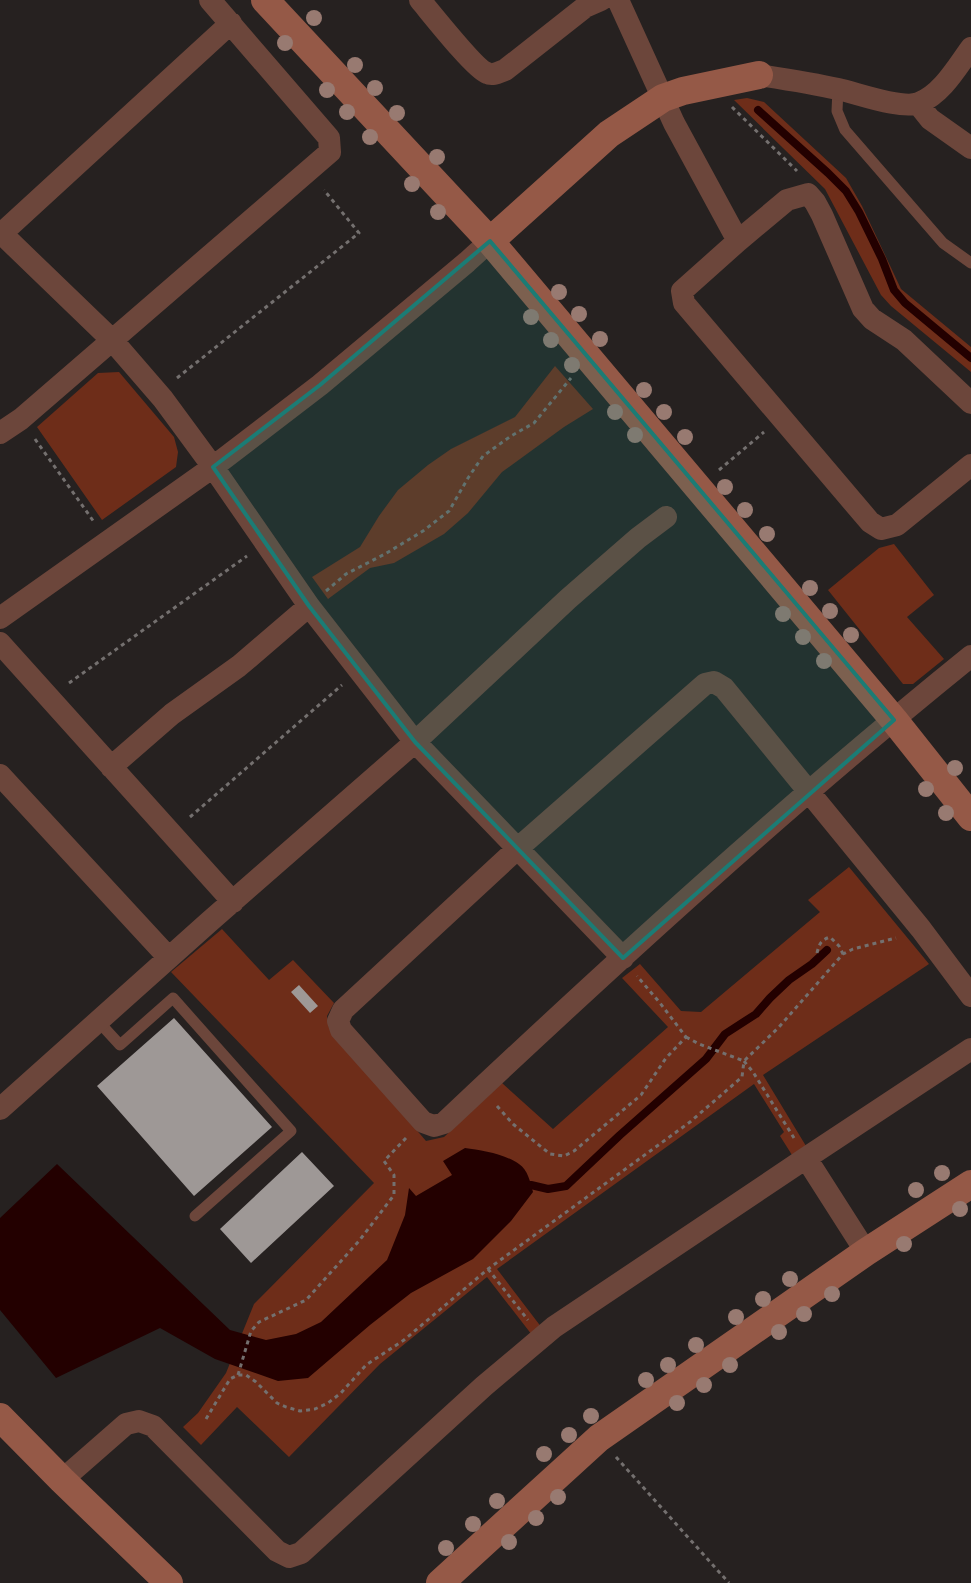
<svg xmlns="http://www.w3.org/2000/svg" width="971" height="1583" font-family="Lora,serif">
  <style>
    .green { fill: #6e2d19 }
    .water { fill: #230000 }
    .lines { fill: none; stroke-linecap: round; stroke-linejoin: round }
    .stream { stroke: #230000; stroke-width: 8 }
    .building { fill: #9e9896 }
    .path { stroke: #74706f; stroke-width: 3; stroke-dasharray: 4 4; stroke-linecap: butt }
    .lane { stroke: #6c463b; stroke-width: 11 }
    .street { stroke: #6c463b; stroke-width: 22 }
    .secondary { stroke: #955947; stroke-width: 28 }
    .tree { fill: #987a71 }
    .marked { fill: #1b7c75; fill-opacity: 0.2; stroke: #1b7c75; stroke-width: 4; stroke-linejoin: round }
  </style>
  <rect width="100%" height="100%" fill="#262120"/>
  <path class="green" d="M 747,98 L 764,102 L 846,178 L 862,206 L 901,289 L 971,347 L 971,372 L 891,306 L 881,295 L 825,189 L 734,100 Z
    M 555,366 L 593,409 L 564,427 L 502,472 L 468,513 L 444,534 L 394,563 L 370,568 L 328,599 L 312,577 L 360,547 L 379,516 L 398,490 L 428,465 L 451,449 L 515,417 Z
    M 119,372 L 174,437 L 178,452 L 176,467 L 102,520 L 37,427 L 98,373 Z
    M 894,544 L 934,595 L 907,617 L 944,659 L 913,684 L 903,684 L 828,590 L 879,548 Z
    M 849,867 L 929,964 L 763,1075 L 806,1146 L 792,1155 L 780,1136 L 784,1132 L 754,1084 L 497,1269 L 542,1328 L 532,1335 L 487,1277 L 380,1364 L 289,1457 L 237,1407 L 201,1445 L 183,1427 L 198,1413 L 226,1373 L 254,1304 L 374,1183 L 171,972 L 222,929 L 269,980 L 293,960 L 334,1003 L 327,1016 L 329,1028 L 426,1141 L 444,1137 L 502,1083 L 553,1129 L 668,1027 L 622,978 L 640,964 L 681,1011 L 701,1012 L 820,912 L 808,900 Z"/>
  <path class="water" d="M 465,1148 C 481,1150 505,1154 519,1164 C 528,1170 530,1182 533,1192 L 511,1221 L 473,1259 L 411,1293 L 370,1325 L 308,1378 L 278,1381 L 215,1359 L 160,1328 L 56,1378 L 0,1310 L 0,1218 L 57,1164 L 230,1330 L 266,1340 L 296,1334 L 321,1322 L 387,1260 L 405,1215 L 409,1188 L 416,1196 L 452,1175 L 443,1161 Z"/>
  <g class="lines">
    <path class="stream" d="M 758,110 L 828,173 L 846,191 L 859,212 L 882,259 L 894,290 L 905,303 L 971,358
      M 531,1185 L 548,1189 L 566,1186 L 620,1135 L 706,1059 L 725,1034 L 756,1014 L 770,998 L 789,980 L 812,964 L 827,950"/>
  </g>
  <path class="building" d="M 299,985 L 318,1006 L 310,1013 L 291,992 Z
    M 174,1018 L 272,1127 L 194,1196 L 97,1086 Z
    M 302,1152 L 334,1186 L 251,1263 L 220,1229 Z"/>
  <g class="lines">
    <path class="path" d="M 732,107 L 797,171
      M 177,378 L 359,233 L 324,190
      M 35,439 L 94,522
      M 719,470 L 764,432
      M 326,591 L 346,574 L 385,554 L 423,531 L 449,511 L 468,478 L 483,456 L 511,436 L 534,423 L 571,378
      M 69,683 L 247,556
      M 190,817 L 342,685
      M 817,953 C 819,944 821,940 830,937 L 839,946 L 843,954
      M 686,1037 L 699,1044 L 744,1061 L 779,1027 L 843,954 L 853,949 L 896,938
      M 744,1061 L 753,1072 L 794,1138
      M 497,1106 L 513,1124 L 550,1154 L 564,1156 L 574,1151 L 641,1095 L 666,1058 L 686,1037 L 660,1003 L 637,976
      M 488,1269 L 528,1320
      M 238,1375 L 251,1331 L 259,1322 L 306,1300 L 359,1241 L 394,1195 L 394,1175 L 384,1161 L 406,1138
      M 206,1419 L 230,1379 L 238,1375 L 246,1375 L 256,1382 L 277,1403 L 286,1407 L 300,1411 L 315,1409 L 328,1403 L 341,1393 L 366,1365 L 404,1340 L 488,1269 L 690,1122 L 742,1077 L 744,1061
      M 616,1457 L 729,1583"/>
    <path class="lane" d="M 838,89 L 837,111 L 845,130 L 943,243 L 971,263
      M 98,1021 L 120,1045 L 173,998 L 291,1131 L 195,1216"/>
    <path class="street" d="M 420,0 C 431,13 475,69 487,73 C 493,76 499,72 505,70 L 585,7 L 601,0
      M 618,0 L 674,123 L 738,241
      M 759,75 C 785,79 812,83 838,89 C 857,93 902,110 919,103 C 942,94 957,67 971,48
      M 918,104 L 930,119 L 971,148
      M 0,232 L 112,340 L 163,399 L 213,467 L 309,606 L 415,742 L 623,958
      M 0,235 L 231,23
      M 971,403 L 904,340 L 872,319 L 863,309 L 822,215 L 815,202 L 808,194 L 787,200 L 738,241 L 682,291 L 684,303 L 870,522 L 881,529 L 897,525 L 971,465
      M 0,433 L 21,419 L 330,152 L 329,138 L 210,0
      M 0,618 L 213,467 L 320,385 L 467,262 L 490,241
      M 0,643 L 233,902
      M 971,656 C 789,803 615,962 444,1123 L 434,1126 L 423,1122 L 341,1030 L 338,1021 L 343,1010 L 517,849 L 697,691 L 705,684 L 714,682 L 724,688 L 921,929 L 971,996
      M 111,767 L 172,714 L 239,666 L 309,606
      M 0,775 L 169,958
      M 0,1109 L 209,922 L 415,742 L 568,599 L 638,538 L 666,517
      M 806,1158 L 866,1252
      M 62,1480 L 126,1424 L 139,1421 L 153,1426 L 277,1551 L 289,1557 L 301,1553 L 484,1386 L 554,1327 L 806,1158 L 971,1049"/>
    <path class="secondary" d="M 265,0 L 490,241 L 894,720 L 971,817
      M 490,241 L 609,134 L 663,98 L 683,91 L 759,75
      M 0,1417 L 62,1480 L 169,1583
      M 440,1583 L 599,1438 L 866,1252 L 971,1184"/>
  </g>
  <g class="tree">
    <circle cx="314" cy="18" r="8"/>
    <circle cx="285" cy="43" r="8"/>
    <circle cx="355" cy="65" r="8"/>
    <circle cx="375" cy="88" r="8"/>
    <circle cx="327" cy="90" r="8"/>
    <circle cx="347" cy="112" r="8"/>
    <circle cx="397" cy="113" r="8"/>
    <circle cx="370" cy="137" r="8"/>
    <circle cx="437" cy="157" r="8"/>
    <circle cx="412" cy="184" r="8"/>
    <circle cx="438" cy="212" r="8"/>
    <circle cx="559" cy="292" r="8"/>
    <circle cx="579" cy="314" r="8"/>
    <circle cx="531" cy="317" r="8"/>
    <circle cx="600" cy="339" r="8"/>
    <circle cx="551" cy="340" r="8"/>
    <circle cx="572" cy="365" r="8"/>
    <circle cx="644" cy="390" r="8"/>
    <circle cx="615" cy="412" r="8"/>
    <circle cx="664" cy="412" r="8"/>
    <circle cx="635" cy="435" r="8"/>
    <circle cx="685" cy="437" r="8"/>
    <circle cx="725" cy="487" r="8"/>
    <circle cx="745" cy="510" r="8"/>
    <circle cx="767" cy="534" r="8"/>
    <circle cx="810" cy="588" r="8"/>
    <circle cx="830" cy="611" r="8"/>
    <circle cx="783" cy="614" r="8"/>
    <circle cx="851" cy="635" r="8"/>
    <circle cx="803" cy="637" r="8"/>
    <circle cx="824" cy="661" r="8"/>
    <circle cx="955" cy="768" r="8"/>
    <circle cx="926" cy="789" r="8"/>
    <circle cx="946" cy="813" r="8"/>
    <circle cx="942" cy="1173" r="8"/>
    <circle cx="916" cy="1190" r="8"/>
    <circle cx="960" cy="1209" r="8"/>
    <circle cx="904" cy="1244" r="8"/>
    <circle cx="790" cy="1279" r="8"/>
    <circle cx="832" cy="1294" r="8"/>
    <circle cx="763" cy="1299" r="8"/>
    <circle cx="804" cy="1314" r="8"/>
    <circle cx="736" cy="1317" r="8"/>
    <circle cx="779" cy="1332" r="8"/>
    <circle cx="696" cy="1345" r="8"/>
    <circle cx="668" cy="1365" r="8"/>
    <circle cx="730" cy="1365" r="8"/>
    <circle cx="646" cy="1380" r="8"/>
    <circle cx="704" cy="1385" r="8"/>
    <circle cx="677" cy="1403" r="8"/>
    <circle cx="591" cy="1416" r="8"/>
    <circle cx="569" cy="1435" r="8"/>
    <circle cx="544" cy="1454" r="8"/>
    <circle cx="558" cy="1497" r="8"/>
    <circle cx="497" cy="1501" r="8"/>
    <circle cx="536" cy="1518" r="8"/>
    <circle cx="473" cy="1524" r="8"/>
    <circle cx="509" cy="1542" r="8"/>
    <circle cx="446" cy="1548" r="8"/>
  </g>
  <path class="marked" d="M 490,241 L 894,720 L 623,958 L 415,742 L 309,606 L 213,467 L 320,385 Z"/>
</svg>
